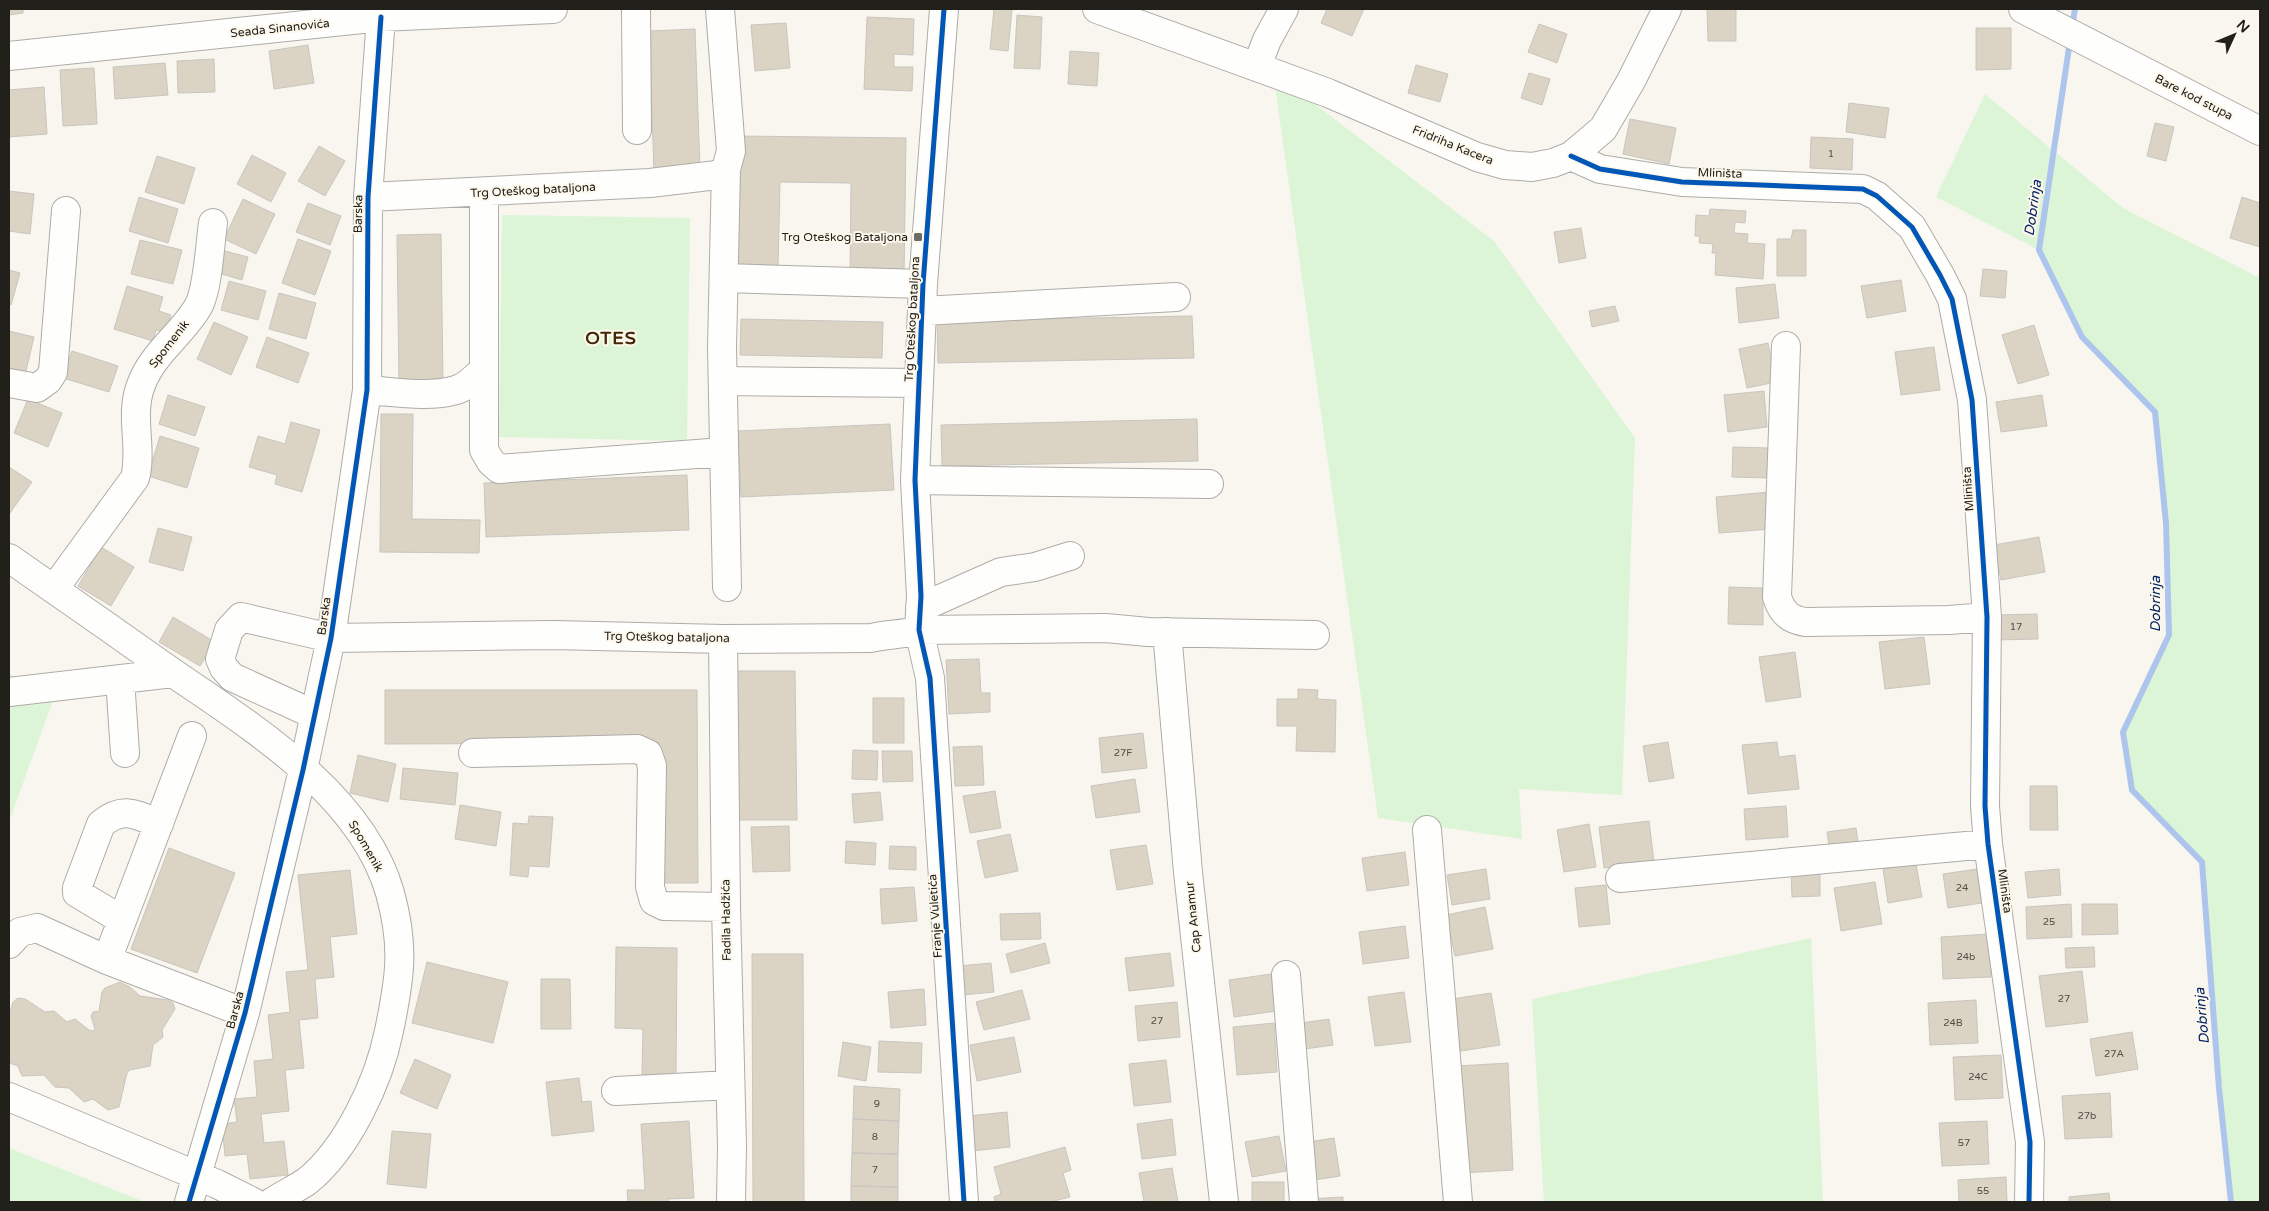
<svg xmlns="http://www.w3.org/2000/svg" width="2269" height="1211" font-family="'Varela Round',sans-serif">
  <style>
    .green { fill: #dcf5d7 }
    .lines { fill: none; stroke-linecap: round; stroke-linejoin: round }
    .stream { stroke: #adc5ec; stroke-width: 6 }
    .building { fill: #dbd3c3; stroke: #c8c6c0 }
    .minor-casing { stroke: #aeaca7; stroke-width: 30 }
    .minor { stroke: #fefefd; stroke-width: 28 }
    .cycleway-casing { stroke: #fdf8eb; stroke-width: 8 }
    .cycleway { stroke: #0057b8; stroke-width: 5 }
    .poi-dot { fill: #6d6b65; stroke: #fdf8eb; stroke-width: 2 }
    .labels { text-anchor: middle; dominant-baseline: central; stroke-width: 4; stroke-linejoin: round; paint-order: stroke }
    .number-label { font-size: 10px; fill: #504d45 }
    .street-label { font-size: 12px; fill: #22201b; stroke: #fdf8eb }
    .poi-label { font-size: 12px; fill: #22201b; stroke: #fdf8eb; text-anchor: end }
    .water-label { font-size: 14px; font-style: italic; fill: #002264; stroke: #fdf8eb }
    .district-label { font-size: 18px; font-weight: bold; letter-spacing: 1px; fill: #422707; stroke: #fdf8eb }
  </style>
  <rect width="100%" height="100%" fill="#f9f6ef"/>
  <path class="green" d="M 1273,72 L 1494,241 L 1635,438 L 1622,795 L 1519,789 L 1522,839 L 1378,818 Z
    M 1985,94 L 2123,208 L 2260,278 L 2260,1202 L 2231,1202 L 2219,1088 L 2202,862 L 2132,790 L 2123,732 L 2169,635 L 2166,523 L 2155,412 L 2082,337 L 2039,250 L 1936,197 Z
    M 502,215 L 690,218 L 687,441 L 499,437 Z
    M 9,674 L 56,692 L 9,822 Z
    M 1811,938 L 1823,1202 L 1544,1202 L 1532,999 Z
    M 9,1148 L 145,1202 L 9,1202 Z"/>
  <g class="lines">
    <path class="stream" d="M 2072,27 L 2075,9
      M 2070,41 L 2039,250 L 2082,337 L 2155,412 L 2166,523 L 2169,635 L 2123,732 L 2132,790 L 2202,862 L 2219,1088 L 2231,1202"/>
  </g>
  <path class="building" d="M 9,9 L 23,9 L 23,13 L 9,15 Z
    M 994,9 L 1012,9 L 1008,51 L 990,49 Z
    M 1327,9 L 1364,9 L 1352,36 L 1321,23 Z
    M 1707,9 L 1736,9 L 1736,41 L 1708,41 Z
    M 1017,15 L 1042,17 L 1040,69 L 1014,68 Z
    M 867,17 L 914,19 L 913,55 L 894,54 L 894,67 L 913,67 L 912,91 L 864,89 Z
    M 786,23 L 790,68 L 755,71 L 751,25 Z
    M 1539,24 L 1567,34 L 1557,63 L 1528,52 Z
    M 1976,28 L 2011,28 L 2011,69 L 1976,70 Z
    M 695,29 L 700,170 L 654,172 L 649,31 Z
    M 308,45 L 314,83 L 274,89 L 269,51 Z
    M 1070,51 L 1099,53 L 1097,86 L 1068,84 Z
    M 214,59 L 215,92 L 178,93 L 177,61 Z
    M 165,63 L 168,95 L 115,99 L 113,67 Z
    M 1416,65 L 1448,74 L 1440,102 L 1408,93 Z
    M 94,68 L 97,124 L 63,126 L 60,70 Z
    M 1529,73 L 1550,79 L 1542,105 L 1521,98 Z
    M 44,87 L 47,134 L 9,137 L 9,90 Z
    M 1849,103 L 1889,108 L 1885,138 L 1846,132 Z
    M 1630,119 L 1676,128 L 1669,164 L 1623,154 Z
    M 2155,123 L 2174,127 L 2166,161 L 2147,156 Z
    M 739,136 L 906,138 L 904,279 L 850,278 L 851,183 L 780,182 L 778,269 L 737,268 Z
    M 1811,137 L 1853,139 L 1852,170 L 1810,168 Z
    M 319,146 L 345,161 L 325,196 L 298,181 Z
    M 252,155 L 286,173 L 271,202 L 237,184 Z
    M 157,156 L 195,168 L 184,204 L 145,192 Z
    M 9,191 L 34,194 L 30,234 L 9,231 Z
    M 139,197 L 178,209 L 168,243 L 129,231 Z
    M 2242,197 L 2260,203 L 2260,247 L 2230,238 Z
    M 243,199 L 275,214 L 256,254 L 224,239 Z
    M 308,203 L 341,216 L 330,245 L 296,232 Z
    M 1710,209 L 1746,211 L 1745,223 L 1735,222 L 1734,233 L 1748,234 L 1747,243 L 1765,244 L 1763,279 L 1715,275 L 1716,253 L 1712,253 L 1713,244 L 1699,243 L 1700,236 L 1695,236 L 1696,215 L 1709,216 Z
    M 1581,228 L 1586,258 L 1559,263 L 1554,232 Z
    M 1793,230 L 1806,230 L 1806,276 L 1777,276 L 1777,239 L 1791,239 Z
    M 441,234 L 443,383 L 399,383 L 397,235 Z
    M 298,239 L 331,251 L 315,295 L 282,283 Z
    M 140,240 L 182,250 L 173,284 L 131,274 Z
    M 221,250 L 248,257 L 242,280 L 215,272 Z
    M 1983,269 L 2007,271 L 2005,298 L 1980,296 Z
    M 9,270 L 20,273 L 11,305 L 9,305 Z
    M 1901,280 L 1906,311 L 1867,318 L 1861,286 Z
    M 229,281 L 266,291 L 258,320 L 221,310 Z
    M 1775,284 L 1779,318 L 1739,323 L 1736,288 Z
    M 127,286 L 163,297 L 159,311 L 171,315 L 166,333 L 156,330 L 153,341 L 114,329 Z
    M 279,293 L 316,303 L 306,339 L 269,329 Z
    M 1615,306 L 1619,321 L 1592,327 L 1589,311 Z
    M 1192,316 L 1194,358 L 938,363 L 937,321 Z
    M 741,319 L 883,322 L 882,358 L 740,355 Z
    M 214,322 L 248,337 L 231,375 L 197,359 Z
    M 2034,325 L 2049,375 L 2018,384 L 2002,335 Z
    M 9,331 L 34,337 L 25,375 L 9,371 Z
    M 267,337 L 309,353 L 298,383 L 256,367 Z
    M 1768,343 L 1776,382 L 1747,388 L 1739,349 Z
    M 1934,347 L 1940,390 L 1901,395 L 1895,352 Z
    M 72,351 L 118,366 L 109,392 L 63,378 Z
    M 1764,391 L 1767,427 L 1728,432 L 1724,395 Z
    M 168,395 L 205,407 L 195,436 L 159,424 Z
    M 2042,395 L 2047,426 L 2001,432 L 1996,402 Z
    M 28,399 L 62,413 L 48,447 L 14,433 Z
    M 381,414 L 413,414 L 412,519 L 480,520 L 479,553 L 380,552 Z
    M 1197,419 L 1198,461 L 942,466 L 941,425 Z
    M 291,422 L 320,430 L 302,492 L 275,484 L 277,475 L 249,467 L 258,436 L 285,444 Z
    M 890,424 L 894,490 L 741,497 L 738,431 Z
    M 160,436 L 199,448 L 187,488 L 148,476 Z
    M 1733,447 L 1769,448 L 1769,478 L 1732,477 Z
    M 9,467 L 32,482 L 10,513 L 9,512 Z
    M 687,475 L 689,530 L 486,537 L 484,483 Z
    M 1769,492 L 1772,529 L 1719,533 L 1716,497 Z
    M 158,528 L 192,537 L 183,571 L 149,562 Z
    M 2039,537 L 2045,572 L 2001,580 L 1994,545 Z
    M 101,547 L 134,567 L 111,606 L 78,586 Z
    M 1729,587 L 1763,588 L 1763,625 L 1728,624 Z
    M 2037,614 L 2038,639 L 1995,640 L 1994,615 Z
    M 173,617 L 215,642 L 200,666 L 159,642 Z
    M 1924,637 L 1930,684 L 1885,689 L 1879,642 Z
    M 1795,652 L 1801,697 L 1766,702 L 1759,657 Z
    M 979,659 L 981,693 L 990,693 L 990,712 L 949,714 L 946,660 Z
    M 733,671 L 795,671 L 797,820 L 735,820 Z
    M 1298,689 L 1318,690 L 1317,699 L 1336,700 L 1335,752 L 1296,751 L 1297,726 L 1277,726 L 1277,699 L 1298,699 Z
    M 385,690 L 697,690 L 698,883 L 659,883 L 659,743 L 385,744 Z
    M 873,698 L 904,698 L 904,743 L 873,743 Z
    M 1143,733 L 1147,768 L 1102,773 L 1099,738 Z
    M 1668,742 L 1674,778 L 1649,782 L 1643,746 Z
    M 1777,742 L 1779,757 L 1795,755 L 1799,789 L 1748,794 L 1742,745 Z
    M 982,746 L 984,785 L 955,786 L 953,747 Z
    M 853,750 L 878,751 L 877,780 L 852,779 Z
    M 882,751 L 912,751 L 913,781 L 883,782 Z
    M 358,755 L 396,764 L 388,802 L 350,793 Z
    M 403,768 L 458,773 L 455,805 L 400,799 Z
    M 1135,779 L 1140,812 L 1096,818 L 1091,786 Z
    M 2030,786 L 2057,786 L 2058,830 L 2030,830 Z
    M 995,791 L 1001,828 L 970,833 L 963,796 Z
    M 880,792 L 883,820 L 854,823 L 852,794 Z
    M 460,805 L 501,812 L 496,846 L 455,839 Z
    M 1786,806 L 1788,837 L 1746,840 L 1744,809 Z
    M 529,816 L 553,817 L 549,867 L 529,866 L 528,877 L 510,875 L 513,823 L 528,824 Z
    M 1649,821 L 1654,862 L 1604,868 L 1599,827 Z
    M 1589,824 L 1596,867 L 1564,872 L 1557,830 Z
    M 789,826 L 790,871 L 753,872 L 751,827 Z
    M 1856,828 L 1859,849 L 1830,853 L 1827,832 Z
    M 1010,834 L 1018,871 L 985,878 L 977,841 Z
    M 846,841 L 876,843 L 875,865 L 845,863 Z
    M 1146,845 L 1153,884 L 1117,890 L 1110,850 Z
    M 890,846 L 916,847 L 916,870 L 889,869 Z
    M 169,848 L 235,873 L 197,973 L 131,949 Z
    M 1405,852 L 1409,885 L 1367,891 L 1362,858 Z
    M 1916,864 L 1922,897 L 1888,903 L 1883,869 Z
    M 1486,869 L 1490,899 L 1452,905 L 1447,875 Z
    M 1977,869 L 1982,903 L 1948,908 L 1943,874 Z
    M 2059,869 L 2061,895 L 2028,898 L 2025,872 Z
    M 350,870 L 357,934 L 330,937 L 334,977 L 315,979 L 318,1018 L 299,1020 L 304,1068 L 285,1070 L 289,1111 L 261,1114 L 264,1143 L 284,1141 L 288,1175 L 250,1179 L 247,1154 L 225,1156 L 222,1124 L 237,1122 L 234,1099 L 257,1097 L 254,1061 L 273,1059 L 268,1015 L 290,1012 L 286,972 L 308,970 L 298,875 Z
    M 1820,872 L 1820,896 L 1792,897 L 1791,873 Z
    M 1875,882 L 1882,924 L 1841,931 L 1834,888 Z
    M 1606,885 L 1610,924 L 1579,927 L 1575,888 Z
    M 914,887 L 917,921 L 882,924 L 880,889 Z
    M 2071,904 L 2072,937 L 2027,939 L 2026,907 Z
    M 2082,904 L 2117,904 L 2118,934 L 2082,935 Z
    M 1485,907 L 1493,949 L 1455,956 L 1446,915 Z
    M 1040,913 L 1041,939 L 1001,940 L 1000,914 Z
    M 1405,926 L 1409,958 L 1363,964 L 1359,932 Z
    M 1989,934 L 1991,977 L 1943,979 L 1941,937 Z
    M 1045,943 L 1050,963 L 1011,973 L 1006,954 Z
    M 616,947 L 677,948 L 676,1075 L 642,1075 L 643,1029 L 615,1028 Z
    M 2094,947 L 2095,967 L 2066,968 L 2065,948 Z
    M 1170,953 L 1174,986 L 1129,991 L 1125,958 Z
    M 752,954 L 803,954 L 804,1202 L 753,1202 Z
    M 427,962 L 508,982 L 493,1043 L 412,1023 Z
    M 991,963 L 994,992 L 962,995 L 959,966 Z
    M 2082,971 L 2088,1022 L 2046,1027 L 2039,976 Z
    M 1271,974 L 1277,1011 L 1234,1017 L 1229,980 Z
    M 541,979 L 570,979 L 571,1029 L 541,1029 Z
    M 120,982 L 130,987 L 140,996 L 168,1000 L 173,1003 L 175,1009 L 162,1030 L 163,1037 L 153,1045 L 150,1066 L 130,1070 L 127,1073 L 119,1107 L 108,1110 L 93,1099 L 84,1102 L 69,1088 L 55,1087 L 44,1075 L 22,1076 L 18,1066 L 9,1063 L 9,1015 L 13,1002 L 18,998 L 25,999 L 45,1012 L 54,1011 L 67,1022 L 75,1019 L 89,1030 L 93,1031 L 95,1029 L 91,1016 L 93,1012 L 99,1011 L 102,992 L 105,988 Z
    M 924,989 L 926,1025 L 891,1028 L 888,992 Z
    M 1022,990 L 1030,1019 L 984,1030 L 976,1002 Z
    M 1404,992 L 1411,1042 L 1375,1046 L 1368,997 Z
    M 1491,993 L 1500,1045 L 1461,1051 L 1452,999 Z
    M 1976,1000 L 1978,1043 L 1930,1045 L 1928,1003 Z
    M 1177,1002 L 1180,1037 L 1138,1041 L 1135,1006 Z
    M 1329,1019 L 1333,1045 L 1298,1050 L 1294,1024 Z
    M 1274,1023 L 1277,1072 L 1237,1075 L 1233,1027 Z
    M 2132,1032 L 2138,1069 L 2096,1076 L 2090,1039 Z
    M 1014,1037 L 1021,1072 L 977,1081 L 970,1045 Z
    M 879,1041 L 922,1043 L 921,1073 L 878,1072 Z
    M 843,1042 L 871,1047 L 866,1081 L 838,1076 Z
    M 2001,1055 L 2003,1098 L 1955,1100 L 1953,1057 Z
    M 415,1059 L 451,1075 L 437,1109 L 400,1093 Z
    M 1166,1060 L 1171,1102 L 1134,1106 L 1129,1064 Z
    M 1508,1063 L 1513,1170 L 1462,1173 L 1457,1066 Z
    M 579,1078 L 582,1102 L 591,1101 L 594,1131 L 552,1136 L 546,1082 Z
    M 854,1086 L 900,1089 L 899,1121 L 853,1119 Z
    M 2110,1093 L 2112,1137 L 2065,1139 L 2062,1096 Z
    M 1007,1112 L 1010,1147 L 972,1151 L 968,1116 Z
    M 853,1119 L 899,1121 L 898,1154 L 852,1153 Z
    M 1172,1119 L 1176,1155 L 1142,1159 L 1137,1124 Z
    M 689,1121 L 694,1198 L 668,1199 L 668,1202 L 628,1202 L 627,1190 L 645,1190 L 641,1124 Z
    M 1987,1121 L 1989,1164 L 1942,1166 L 1939,1123 Z
    M 392,1131 L 431,1134 L 426,1188 L 387,1184 Z
    M 1279,1136 L 1286,1171 L 1252,1177 L 1245,1142 Z
    M 1334,1138 L 1340,1176 L 1308,1181 L 1302,1143 Z
    M 1065,1147 L 1071,1170 L 1063,1173 L 1070,1197 L 1050,1202 L 995,1202 L 994,1197 L 1001,1194 L 994,1167 Z
    M 852,1153 L 898,1154 L 898,1187 L 851,1186 Z
    M 1172,1168 L 1178,1202 L 1144,1202 L 1139,1173 Z
    M 2006,1177 L 2007,1202 L 1959,1202 L 1958,1180 Z
    M 1252,1182 L 1284,1182 L 1284,1202 L 1252,1202 Z
    M 851,1186 L 898,1187 L 898,1202 L 851,1202 Z
    M 2109,1193 L 2110,1202 L 2069,1202 L 2069,1197 Z
    M 1343,1197 L 1343,1202 L 1309,1202 L 1308,1199 Z"/>
  <g class="lines">
    <defs>
      <path id="minor" d="M 636,9 L 637,130
        M 944,9 L 923,284 L 915,480 L 921,596 L 919,630 L 930,678 L 964,1202
        M 1097,9 L 1328,93 L 1477,157 L 1505,165 L 1532,167 L 1553,163 L 1571,156 L 1603,129 L 1631,81 L 1667,9
        M 2023,9 L 2260,131
        M 9,56 L 381,17 L 553,9
        M 1257,66 L 1267,40 L 1284,9
        M 1571,156 L 1600,169 L 1682,182 L 1863,189 L 1877,196 L 1912,227 L 1940,275 L 1952,299 L 1972,400 L 1987,617 L 1985,806 L 1988,844 L 2030,1142 L 2029,1202
        M 726,169 L 722,348 L 727,587
        M 368,197 L 650,183 L 717,175 L 726,169 L 731,151 L 720,9
        M 724,278 L 923,284
        M 923,311 L 1176,297
        M 1786,346 L 1777,597 C 1782,613 1790,620 1806,622 L 1949,620 L 1987,617
        M 484,369 L 484,450 L 491,462 L 499,469 L 723,452
        M 723,381 L 919,383
        M 9,383 L 37,388 L 48,380 L 53,372 L 66,211
        M 367,390 C 396,392 428,398 456,390 C 467,387 476,377 484,369 L 484,192
        M 915,480 L 1209,484
        M 9,558 C 61,594 114,631 166,668 C 248,725 361,792 390,893 C 405,947 400,978 389,1031 C 379,1081 347,1150 306,1182 C 295,1189 283,1195 272,1202
        M 54,589 L 135,478 C 143,447 129,416 141,385 C 153,352 184,333 199,305 C 208,287 210,244 213,223
        M 920,608 L 1001,572 L 1035,567 L 1070,556
        M 1167,632 L 1188,872 L 1224,1202
        M 723,639 L 726,907 L 732,1145 L 731,1202
        M 120,679 L 125,753
        M 9,692 L 173,673
        M 315,715 L 232,677 L 224,668 L 220,659 L 229,630 L 241,617 L 331,638 L 554,635 L 723,639 L 871,638 C 887,634 903,635 919,630 L 1106,628 L 1148,632 L 1315,635
        M 473,753 L 637,749 L 648,754 L 652,766 L 650,887 L 654,901 L 664,906 L 726,907
        M 1427,830 L 1458,1202
        M 1620,878 L 1988,844
        M 122,920 L 77,893 L 77,888 L 101,824 C 123,806 135,814 159,824
        M 9,944 L 20,932 L 37,928 L 107,960 L 245,1013
        M 107,960 L 192,736
        M 1286,975 L 1304,1202
        M 616,1091 L 730,1085
        M 9,1097 L 217,1184 L 253,1202
        M 189,1202 L 245,1013 L 303,770 L 331,638 L 367,390 L 368,197 L 381,17"/>
    </defs>
    <use href="#minor" class="minor-casing"/>
    <use href="#minor" class="minor"/>
    <defs>
      <path id="cycleway" d="M 944,9 L 923,284 L 915,480 L 921,596 L 919,630 L 930,678 L 964,1202
        M 1571,156 L 1600,169 L 1682,182 L 1863,189 L 1877,196 L 1912,227 L 1940,275 L 1952,299 L 1972,400 L 1987,617 L 1985,806 L 1988,844 L 2030,1142 L 2029,1202
        M 189,1202 L 245,1013 L 303,770 L 331,638 L 367,390 L 368,197 L 381,17"/>
    </defs>
    <use href="#cycleway" class="cycleway-casing"/>
    <use href="#cycleway" class="cycleway"/>
  </g>
  <rect class="poi-dot" x="913" y="232" width="10" height="10" rx="2.5"/>
  <g class="labels">
    <g class="number-label">
      <text x="1831" y="154">1</text>
      <text x="2016" y="627">17</text>
      <text x="1123" y="753">27F</text>
      <text x="1962" y="888">24</text>
      <text x="2049" y="922">25</text>
      <text x="1966" y="957">24b</text>
      <text x="2064" y="999">27</text>
      <text x="1157" y="1021">27</text>
      <text x="1953" y="1023">24B</text>
      <text x="2114" y="1054">27A</text>
      <text x="1978" y="1077">24C</text>
      <text x="877" y="1104">9</text>
      <text x="2087" y="1116">27b</text>
      <text x="875" y="1137">8</text>
      <text x="1964" y="1143">57</text>
      <text x="875" y="1170">7</text>
      <text x="1983" y="1191">55</text>
    </g>
    <g class="street-label">
      <text transform="translate(280 28) rotate(-6)">Seada Sinanovića</text>
      <text transform="translate(2194 97) rotate(27)">Bare kod stupa</text>
      <text transform="translate(1453 145) rotate(22)">Fridriha Kacera</text>
      <text transform="translate(1720 173) rotate(2)">Mliništa</text>
      <text transform="translate(533 190) rotate(-3)">Trg Oteškog bataljona</text>
      <text transform="translate(358 214) rotate(-89)">Barska</text>
      <text transform="translate(912 319) rotate(-87)">Trg Oteškog bataljona</text>
      <text transform="translate(169 344) rotate(-52)">Spomenik</text>
      <text transform="translate(1968 489) rotate(-94)">Mliništa</text>
      <text transform="translate(324 616) rotate(-82)">Barska</text>
      <text transform="translate(667 637) rotate(1)">Trg Oteškog bataljona</text>
      <text transform="translate(366 846) rotate(60)">Spomenik</text>
      <text transform="translate(2005 891) rotate(82)">Mliništa</text>
      <text transform="translate(935 916) rotate(-94)">Franje Vuletića</text>
      <text transform="translate(1193 917) rotate(-96)">Cap Anamur</text>
      <text transform="translate(726 920) rotate(-91)">Fadila Hadžića</text>
      <text transform="translate(235 1010) rotate(-75)">Barska</text>
    </g>
    <g class="poi-label">
      <text x="908" y="237">Trg Oteškog Bataljona</text>
    </g>
    <g class="water-label">
      <text transform="translate(2033 208) rotate(-82)">Dobrinja</text>
      <text transform="translate(2155 604) rotate(-90)">Dobrinja</text>
      <text transform="translate(2202 1016) rotate(-95)">Dobrinja</text>
    </g>
    <g class="district-label">
      <text x="611" y="338">OTES</text>
    </g>
  </g>
  <rect width="2269" height="1211" fill="none" stroke="#22201b" stroke-width="20"/>
  <g transform="translate(2234 35) rotate(46)" stroke="#fdf8eb" stroke-width="4" paint-order="stroke">
  <path d="M0-4L9 19L0 12L-9 19Z" fill="#22201b"/>
  <text y="-8" font-size="14" font-weight="bold" text-anchor="middle" fill="#22201b">N</text>
  </g>
</svg>
